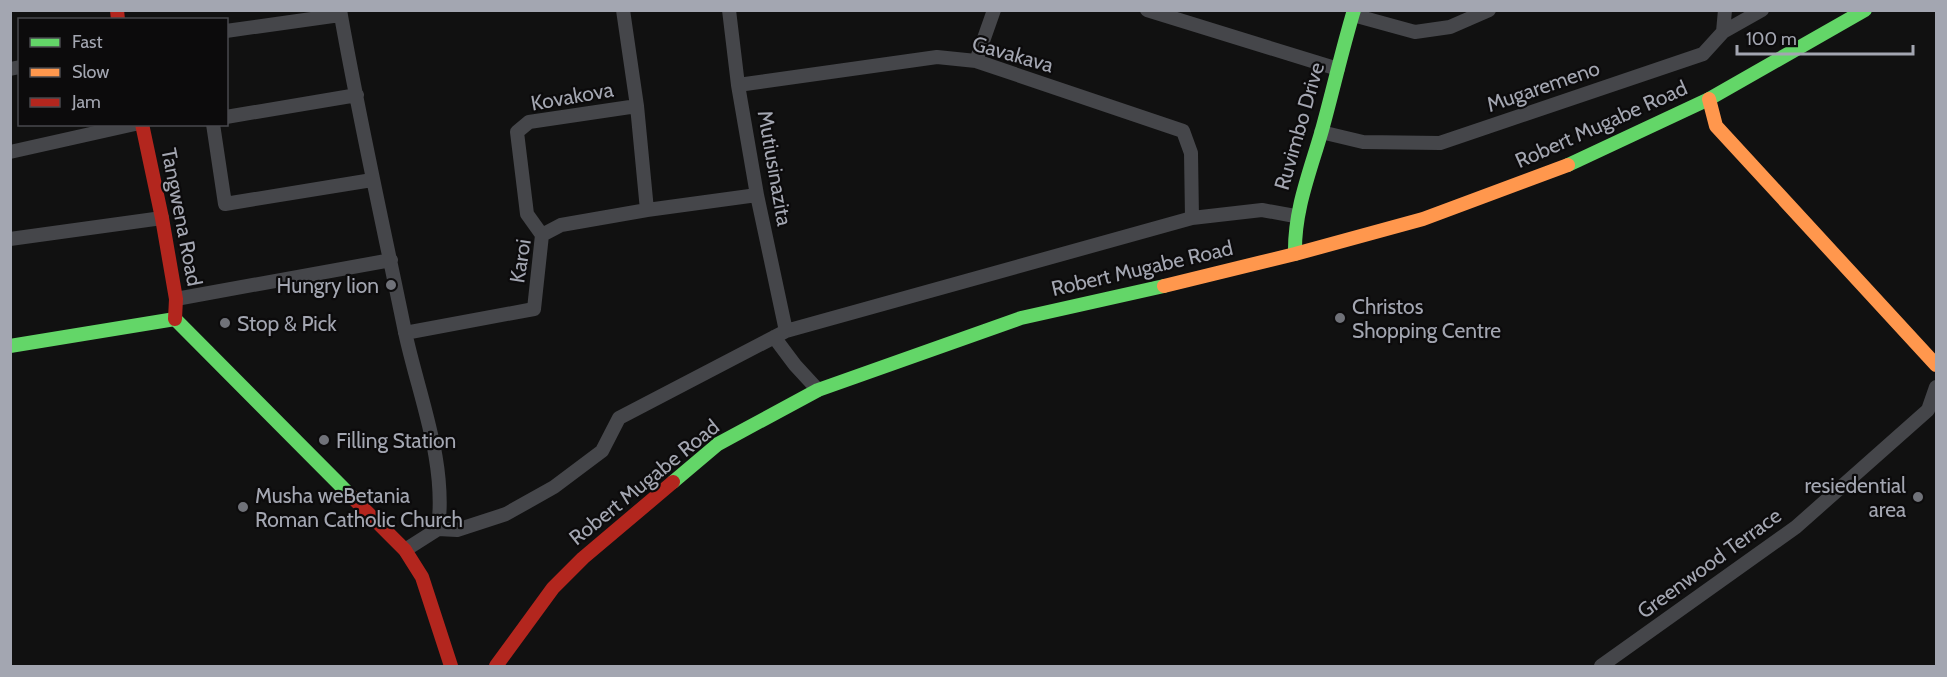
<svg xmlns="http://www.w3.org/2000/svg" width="1947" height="677" font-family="Cabin,sans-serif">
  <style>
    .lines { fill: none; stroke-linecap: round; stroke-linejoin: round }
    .street { stroke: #45464a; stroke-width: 14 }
    .fast { stroke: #63d668; stroke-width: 14 }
    .slow { stroke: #ff974d; stroke-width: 14 }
    .jam { stroke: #b3261e; stroke-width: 14 }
    .poi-dot { fill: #707279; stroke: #0c0b0c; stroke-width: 2 }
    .labels { text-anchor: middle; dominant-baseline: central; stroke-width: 4.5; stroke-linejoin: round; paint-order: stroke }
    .street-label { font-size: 21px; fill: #a3a6b1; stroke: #0c0b0c }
    .poi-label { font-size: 21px; fill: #a3a6b1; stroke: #0c0b0c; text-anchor: start }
  </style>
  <rect width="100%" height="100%" fill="#111"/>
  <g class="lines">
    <path class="street" d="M 340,10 C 359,118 383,225 405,332 C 419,397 447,462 438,529 L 405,550
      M 623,10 L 637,106 L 647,210
      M 729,10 L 738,85 L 757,195 L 786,331
      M 1147,10 L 1338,69
      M 1353,15 L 1415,32 L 1450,27 L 1489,10
      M 226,31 L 340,15
      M 1723,32 L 1725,10
      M 976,61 L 994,10
      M 10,69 L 20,67
      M 738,85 L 937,57 L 976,61 L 1183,131 L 1191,153 L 1192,218
      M 226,117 L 357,95
      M 213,124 L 225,204 L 372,180
      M 1321,132 L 1363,142 L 1440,143 L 1703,54 L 1723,32 L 1762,10
      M 10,152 L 135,124
      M 542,235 L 527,214 L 517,132 L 529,122 L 637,106
      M 10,239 L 162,218
      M 176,299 L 391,260
      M 405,333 L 534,309 L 542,235 L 561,225 L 647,210 L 757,195
      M 774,337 L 795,365 L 818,390
      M 438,529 L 457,530 L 506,514 L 554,487 L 602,451 L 619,418 L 786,331 L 1192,218 L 1262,210 L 1295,216
      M 1601,666 L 1796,527 L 1928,410 L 1936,387"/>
    <path class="fast" d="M 1568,165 L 1709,99 L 1865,10
      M 1295,254 C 1294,210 1310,172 1322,130 C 1333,90 1342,50 1354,10
      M 10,346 L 175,319 L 351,496
      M 673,482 L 718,444 L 818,390 L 1021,318 L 1164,286"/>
    <path class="slow" d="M 1709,99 L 1716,126 L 1936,365
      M 1164,286 L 1295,254 L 1423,219 L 1568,165"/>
    <path class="jam" d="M 117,10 L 118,20
      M 142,124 L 162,218 L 176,299 L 175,319
      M 351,496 L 405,550 L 422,577 L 451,666
      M 496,666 L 553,588 L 583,558 L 673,482"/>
  </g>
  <g class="poi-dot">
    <circle cx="391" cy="285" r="6"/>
    <circle cx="1340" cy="318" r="6"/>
    <circle cx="225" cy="323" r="6"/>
    <circle cx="324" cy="440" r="6"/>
    <circle cx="1918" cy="497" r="6"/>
    <circle cx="243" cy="507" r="6"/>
  </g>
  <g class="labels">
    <g class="street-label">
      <text transform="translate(1013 54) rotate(16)">Gavakava</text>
      <text transform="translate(1543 86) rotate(-19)">Mugaremeno</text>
      <text transform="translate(572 96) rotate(-10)">Kovakova</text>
      <text transform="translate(1601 124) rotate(-24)">Robert Mugabe Road</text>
      <text transform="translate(1299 126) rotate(-74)">Ruvimbo Drive</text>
      <text transform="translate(775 168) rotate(80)">Mutiusinazita</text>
      <text transform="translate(182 217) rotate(79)">Tangwena Road</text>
      <text transform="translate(520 261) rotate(-81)">Karoi</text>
      <text transform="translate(1142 268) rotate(-13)">Robert Mugabe Road</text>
      <text transform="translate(644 482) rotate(-39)">Robert Mugabe Road</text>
      <text transform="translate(1709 563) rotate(-36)">Greenwood Terrace</text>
    </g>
    <g class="poi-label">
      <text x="379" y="285" text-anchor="end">Hungry lion</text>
      <text x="1352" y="306">Christos<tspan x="1352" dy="24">Shopping Centre</tspan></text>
      <text x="237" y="323">Stop &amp; Pick</text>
      <text x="336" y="440">Filling Station</text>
      <text x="1906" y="485" text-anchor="end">resiedential<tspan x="1906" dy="24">area</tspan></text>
      <text x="255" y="495">Musha weBetania<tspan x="255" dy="24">Roman Catholic Church</tspan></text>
    </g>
  </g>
  <rect width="1947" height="677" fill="none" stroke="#a3a6b1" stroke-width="24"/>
  <rect x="18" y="18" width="210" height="108" fill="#0c0b0c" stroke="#48494e" stroke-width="1.5"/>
  <rect x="30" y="38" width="30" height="9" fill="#63d668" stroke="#48494e" stroke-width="1.5"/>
  <text x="72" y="48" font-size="18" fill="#a3a6b1">Fast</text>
  <rect x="30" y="68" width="30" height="9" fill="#ff974d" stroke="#48494e" stroke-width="1.5"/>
  <text x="72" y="78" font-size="18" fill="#a3a6b1">Slow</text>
  <rect x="30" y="98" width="30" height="9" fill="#b3261e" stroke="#48494e" stroke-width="1.5"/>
  <text x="72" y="108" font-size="18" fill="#a3a6b1">Jam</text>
  <path d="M1737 45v9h176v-9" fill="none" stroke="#a3a6b1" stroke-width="3"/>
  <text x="1746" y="45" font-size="18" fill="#a3a6b1" stroke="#0c0b0c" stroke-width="4.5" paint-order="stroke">100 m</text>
</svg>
